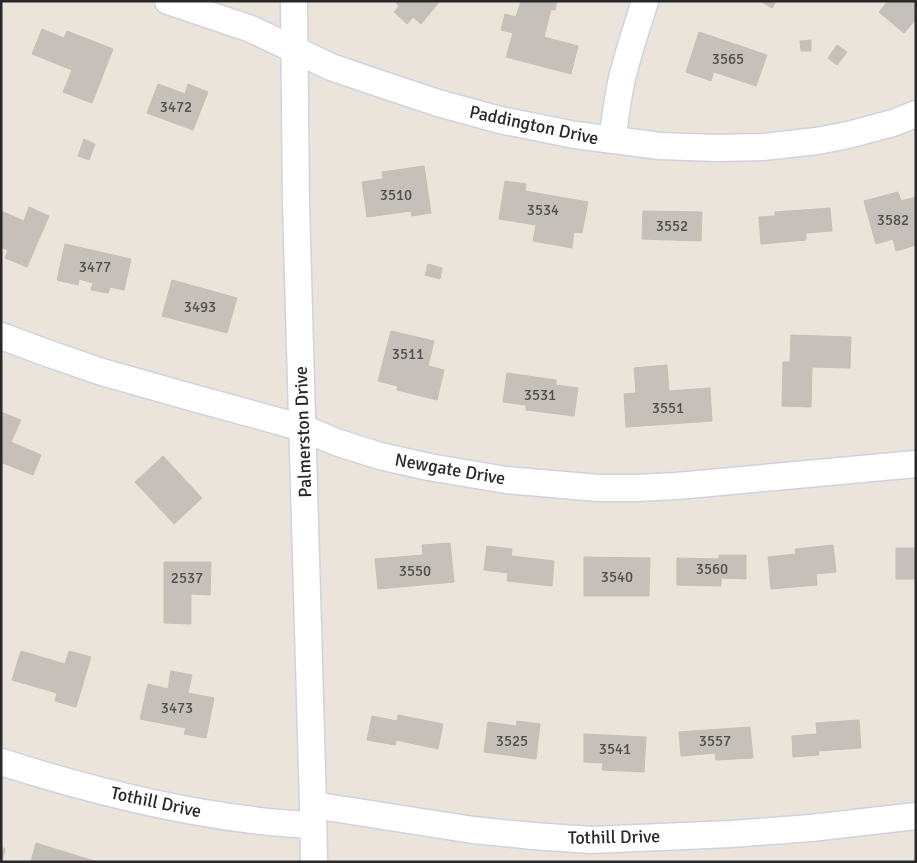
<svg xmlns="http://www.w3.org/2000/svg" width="917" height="863" font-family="Signika,sans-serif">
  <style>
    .building { fill: #c5c1ba; stroke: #c5c0b4 }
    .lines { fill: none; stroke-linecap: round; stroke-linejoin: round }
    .minor-casing { stroke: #d0d2e1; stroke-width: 29 }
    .minor { stroke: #fff; stroke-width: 26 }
    .labels { text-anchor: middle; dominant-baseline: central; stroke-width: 4.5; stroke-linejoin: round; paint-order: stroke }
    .number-label { font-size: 15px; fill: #4f4e4c }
    .street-label { font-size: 18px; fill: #282828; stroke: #fff }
  </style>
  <rect width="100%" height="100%" fill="#eae4da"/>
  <path class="building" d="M 394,1 L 440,1 L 421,24 L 413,17 L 407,24 L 394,12 L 399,6 Z
    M 521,1 L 557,1 L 555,10 L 551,9 L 544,37 L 578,46 L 571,74 L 506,57 L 513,33 L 501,30 L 505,14 L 516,17 Z
    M 760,1 L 776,1 L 772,8 Z
    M 888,1 L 916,1 L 916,19 L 904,33 L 879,12 Z
    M 42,29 L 64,38 L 67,31 L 113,49 L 92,103 L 63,92 L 72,70 L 32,54 Z
    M 699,32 L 767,55 L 756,86 L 714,72 L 711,81 L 686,72 Z
    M 811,40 L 811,51 L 801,51 L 800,41 Z
    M 837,45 L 847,52 L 837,65 L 828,58 Z
    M 158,84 L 185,94 L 188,84 L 208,92 L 193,130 L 147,113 Z
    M 84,139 L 95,144 L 89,160 L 78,156 Z
    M 424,166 L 431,213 L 412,216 L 411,211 L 367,217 L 362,182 L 383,179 L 382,172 Z
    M 505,181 L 526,184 L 525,191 L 588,202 L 582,233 L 574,232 L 572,248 L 533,241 L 536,225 L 499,219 Z
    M 898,192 L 901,201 L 916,197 L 916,245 L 896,251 L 893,239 L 876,244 L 864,201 Z
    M 29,207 L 49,216 L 27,267 L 5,258 L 8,250 L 1,247 L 1,211 L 24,221 Z
    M 830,208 L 832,231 L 806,233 L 806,240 L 761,244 L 759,217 L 775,216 L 775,212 Z
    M 643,211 L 702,212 L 701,241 L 642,239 Z
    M 65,244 L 131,259 L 124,290 L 110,287 L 108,293 L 91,290 L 93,283 L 79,279 L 78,285 L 57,280 Z
    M 428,264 L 442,268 L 440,279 L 425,275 Z
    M 172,280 L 237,298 L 227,333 L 162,316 Z
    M 391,331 L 434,341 L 428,366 L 444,370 L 437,400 L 397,390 L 398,386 L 378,381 Z
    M 791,335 L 851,337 L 850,368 L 812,367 L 811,407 L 782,406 L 783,362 L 790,362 Z
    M 667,365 L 669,391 L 710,388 L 712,421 L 626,427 L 624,394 L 636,393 L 634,368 Z
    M 507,373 L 556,380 L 556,385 L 578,388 L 574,416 L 526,410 L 526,405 L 503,402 Z
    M 1,412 L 21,420 L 11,442 L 41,455 L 33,475 L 3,463 L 1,466 Z
    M 163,456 L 202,498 L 174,524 L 135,482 Z
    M 450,543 L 454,582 L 378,589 L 375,559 L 423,555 L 422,545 Z
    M 833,545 L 836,572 L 816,574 L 817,585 L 771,589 L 768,557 L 796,554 L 795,549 Z
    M 487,546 L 512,549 L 511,556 L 554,561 L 552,586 L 507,581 L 508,573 L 484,570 Z
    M 896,548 L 916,548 L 916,579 L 896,579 Z
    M 719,555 L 746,555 L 746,579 L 721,578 L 721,586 L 677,585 L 677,558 L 719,559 Z
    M 584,557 L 650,558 L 649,596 L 584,596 Z
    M 164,562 L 211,562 L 210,595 L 191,594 L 191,624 L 164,623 Z
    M 21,651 L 65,664 L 69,651 L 91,657 L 76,707 L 55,701 L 57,693 L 12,680 Z
    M 171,671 L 192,675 L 188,693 L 214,698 L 206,738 L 184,734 L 186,728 L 140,719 L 148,684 L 168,689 Z
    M 398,715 L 443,724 L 438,749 L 396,740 L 395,745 L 367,740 L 372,716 L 397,721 Z
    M 859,720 L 861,748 L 818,751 L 819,755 L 793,757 L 792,736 L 817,734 L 816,723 Z
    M 517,721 L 540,724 L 536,759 L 484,752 L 488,722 L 516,726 Z
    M 750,727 L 753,758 L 716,760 L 715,753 L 681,756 L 679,732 Z
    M 584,734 L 646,737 L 644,772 L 602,770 L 603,763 L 584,762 Z
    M 36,843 L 94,861 L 93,862 L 31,862 Z
    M 1,847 L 5,849 L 2,862 L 1,862 Z"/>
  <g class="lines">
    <defs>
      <path id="minor" d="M 168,1 L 251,29 L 331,67 L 375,82 L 438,103 L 500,120 L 575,135 L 660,146 L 717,148 L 763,147 L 817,141 L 848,135 L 893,123 L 916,114
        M 294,1 L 296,205 L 313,805 L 314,862
        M 612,140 C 615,121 617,102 621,83 C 627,55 637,28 645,1
        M 1,336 L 47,353 L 102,372 L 183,395 L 303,428 L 336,442 L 380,456 L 429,467 L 506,480 L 598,488 L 636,488 L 677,486 L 916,464
        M 1,762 C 83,788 167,810 253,820 C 273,823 293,824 313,825
        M 313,805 L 473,830 L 533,836 L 591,840 L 731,834 L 811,828 L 916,816"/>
    </defs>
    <use href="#minor" class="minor-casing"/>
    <use href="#minor" class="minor"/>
  </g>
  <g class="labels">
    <g class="number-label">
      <text x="728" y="59">3565</text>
      <text x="176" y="107">3472</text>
      <text x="396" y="195">3510</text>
      <text x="543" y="210">3534</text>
      <text x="893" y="220">3582</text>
      <text x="672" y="226">3552</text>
      <text x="95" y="267">3477</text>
      <text x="200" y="307">3493</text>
      <text x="408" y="354">3511</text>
      <text x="540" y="395">3531</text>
      <text x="668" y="408">3551</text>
      <text x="712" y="569">3560</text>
      <text x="415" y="571">3550</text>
      <text x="617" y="577">3540</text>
      <text x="187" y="578">2537</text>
      <text x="177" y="708">3473</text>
      <text x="512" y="741">3525</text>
      <text x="715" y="741">3557</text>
      <text x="615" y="749">3541</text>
    </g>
    <g class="street-label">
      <text transform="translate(534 125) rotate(12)">Paddington Drive</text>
      <text transform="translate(303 432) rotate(-92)">Palmerston Drive</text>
      <text transform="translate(450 469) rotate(10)">Newgate Drive</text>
      <text transform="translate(156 802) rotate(12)">Tothill Drive</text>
      <text transform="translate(614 837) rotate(-1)">Tothill Drive</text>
    </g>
  </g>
  <rect width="917" height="863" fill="none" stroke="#282828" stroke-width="5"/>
</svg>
